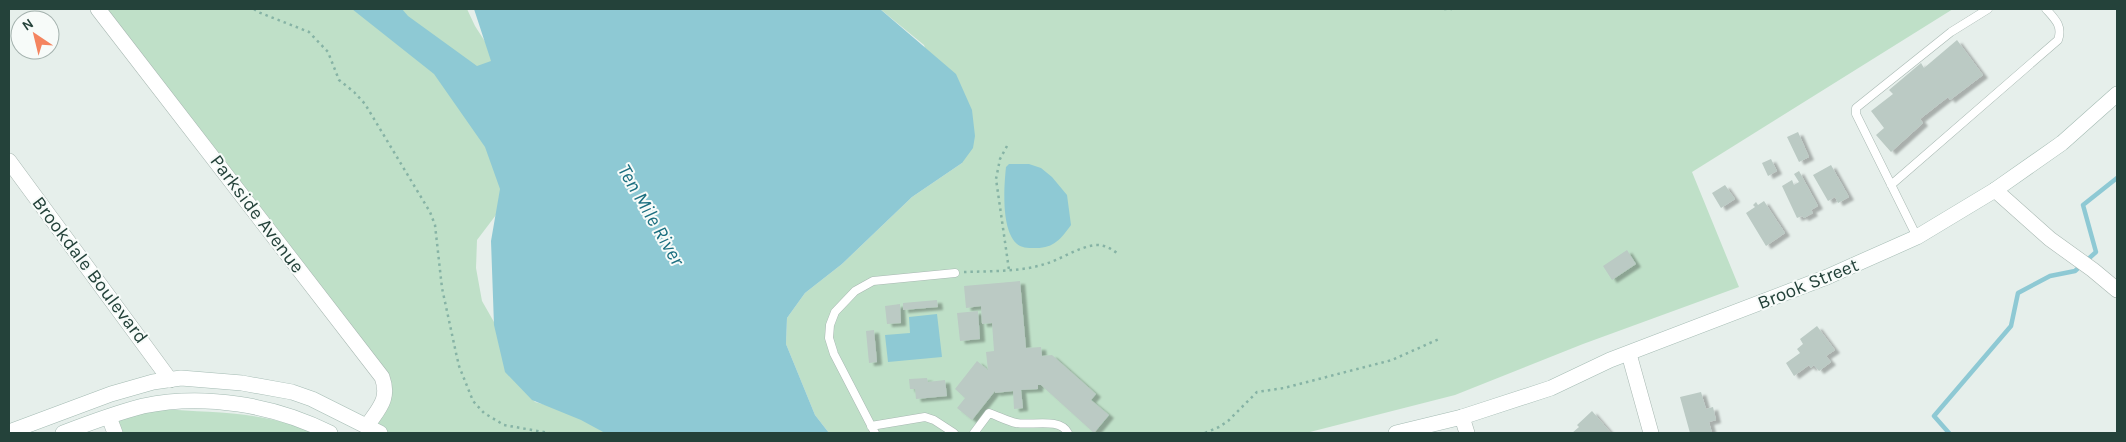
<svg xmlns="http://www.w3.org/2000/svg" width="2126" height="442" font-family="Karla,sans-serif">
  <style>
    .green { fill: #bfe0c8 }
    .water { fill: #8ec9d4 }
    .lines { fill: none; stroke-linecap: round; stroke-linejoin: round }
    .stream { stroke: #8ec9d4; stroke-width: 4.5 }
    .building { fill: #bbcac4; filter: url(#shadow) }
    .service-casing { stroke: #a8b8b2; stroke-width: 9 }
    .minor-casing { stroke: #a8b8b2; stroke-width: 16 }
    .secondary-casing { stroke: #a4bbb3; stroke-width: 16 }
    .path { stroke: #86b3a5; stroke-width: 2.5; stroke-dasharray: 2.5 4; stroke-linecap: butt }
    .service { stroke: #fff; stroke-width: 8 }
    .minor { stroke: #fff; stroke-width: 15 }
    .secondary { stroke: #fff; stroke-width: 15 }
    .labels { text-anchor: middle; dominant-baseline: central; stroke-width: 4; stroke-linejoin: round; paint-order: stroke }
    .street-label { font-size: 19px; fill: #24423a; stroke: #f7fbf9 }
    .water-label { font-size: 20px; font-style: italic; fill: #1c6f80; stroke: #f7fbf9 }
  </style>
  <defs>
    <filter id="shadow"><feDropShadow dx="5" dy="3" stdDeviation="1" flood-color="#0004"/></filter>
  </defs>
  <rect width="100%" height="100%" fill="#e6efeb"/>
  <path class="green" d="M 98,9 L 467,9 L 475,26 L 495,57 L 515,190 L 477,240 L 476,268 L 482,301 L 498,329 L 506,365 L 535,402 L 591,417 L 613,433 L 361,433 L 369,425 L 384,387 Z
    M 880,9 L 1953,9 L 1692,172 L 1739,287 L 1583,344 L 1455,395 L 1306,433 L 829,433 L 815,415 L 786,344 L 787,318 L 805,293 L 842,264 L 912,197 L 962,163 L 924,45 Z
    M 162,409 C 212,413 267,411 313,433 L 118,433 L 115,424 L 122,418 Z"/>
  <path class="water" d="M 352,9 L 402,9 L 408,16 L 477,66 L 491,61 L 474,9 L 880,9 L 956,74 L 972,110 L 975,136 L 973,148 L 962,163 L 912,197 L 842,264 L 805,293 L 787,318 L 786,344 L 815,415 L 829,433 L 605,433 L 581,420 L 532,400 L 505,372 L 494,325 L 491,241 L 500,189 L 485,147 L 434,74 Z
    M 1009,164 L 1029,164 L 1041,168 L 1052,177 L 1067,195 L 1071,225 C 1061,239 1053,249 1034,248 C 1028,248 1021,248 1016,243 C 1001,228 1004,186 1006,167 Z
    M 937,314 L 942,357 L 888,362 L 885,335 L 910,333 L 909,317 Z"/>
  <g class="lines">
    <path class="stream" d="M 1949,433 L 1934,416 L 2011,326 L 2018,293 L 2050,276 L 2075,271 L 2096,252 L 2083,205 L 2117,178"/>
  </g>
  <path class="building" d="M 1957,40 L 1983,75 L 1950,100 L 1948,97 L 1920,119 L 1923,123 L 1891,152 L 1876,135 L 1884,128 L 1871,111 L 1893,94 L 1889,90 L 1921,63 L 1924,68 Z
    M 1798,132 L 1809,157 L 1799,162 L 1787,137 Z
    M 1771,159 L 1777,171 L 1768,176 L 1762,163 Z
    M 1831,165 L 1849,197 L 1838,203 L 1835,197 L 1828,201 L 1813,175 Z
    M 1799,171 L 1818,206 L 1811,210 L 1813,213 L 1804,218 L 1802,216 L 1797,218 L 1782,186 L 1792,180 L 1794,185 L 1799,182 L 1794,174 Z
    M 1725,185 L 1735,199 L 1721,208 L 1712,193 Z
    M 1764,201 L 1785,233 L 1766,246 L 1746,213 L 1755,207 L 1753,205 L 1756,202 L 1758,205 Z
    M 1627,250 L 1636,264 L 1612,280 L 1603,266 Z
    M 1020,281 L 1026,348 L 1041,347 L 1042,356 L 1052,355 L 1096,394 L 1091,400 L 1109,415 L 1094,433 L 1041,385 L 1038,385 L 1038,389 L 1021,390 L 1023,408 L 1014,409 L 1013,391 L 995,393 L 995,391 L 972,420 L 957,408 L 965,398 L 955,389 L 977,361 L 988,370 L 986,352 L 994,351 L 992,323 L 982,324 L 981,306 L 966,308 L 964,286 Z
    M 937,300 L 938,307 L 903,310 L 903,303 Z
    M 900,304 L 901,323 L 887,324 L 885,306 Z
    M 978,311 L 980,339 L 960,341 L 957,313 Z
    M 1817,326 L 1835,350 L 1826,356 L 1831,362 L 1819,371 L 1814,365 L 1811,368 L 1809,365 L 1794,376 L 1786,363 L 1800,353 L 1797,349 L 1803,344 L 1800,339 Z
    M 874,330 L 877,362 L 869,363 L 866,331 Z
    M 927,378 L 928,382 L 945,380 L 947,396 L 916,399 L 915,389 L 910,389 L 909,379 Z
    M 1701,392 L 1706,409 L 1713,407 L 1716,420 L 1709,422 L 1712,433 L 1690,433 L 1680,397 Z
    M 1592,411 L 1611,433 L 1572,433 L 1579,427 L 1577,425 Z"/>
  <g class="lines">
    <defs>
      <path id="service" d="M 1891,185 L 2058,40 C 2063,26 2055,19 2046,9
        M 1917,237 L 1856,114 L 1856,108 L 1951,32 L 1988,9
        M 871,426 L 925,417 L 934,420 L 954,433
        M 875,433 L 834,354 L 829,338 L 830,325 L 835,312 L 855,291 L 873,281 L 955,273
        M 974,433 L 989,413 C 998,416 1007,421 1016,423 C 1031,426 1060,417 1068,433"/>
      <path id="minor" d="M 98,9 L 382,377 C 390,399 379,408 367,426
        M 9,161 L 170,380
        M 1995,190 L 2050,239 L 2093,270 L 2117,290
        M 1629,354 L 1651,433
        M 109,417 L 115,433
        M 1462,417 L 1467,433"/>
      <path id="secondary" d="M 9,432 L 111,394 L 153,382 L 181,378 L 242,383 L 292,392 L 312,399 L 380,433
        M 63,433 C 89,423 116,413 143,406 C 204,393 275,405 330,433
        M 1396,433 L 1462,417 L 1551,388 L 1610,360 L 1827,277 L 1917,237 L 1995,190 L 2062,143 L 2117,94"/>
    </defs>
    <use href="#service" class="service-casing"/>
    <use href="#minor" class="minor-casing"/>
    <use href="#secondary" class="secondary-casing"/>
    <path class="path" d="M 254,9 L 258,12 L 309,32 L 328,52 L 339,80 L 354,92 L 365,104 L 430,212 L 435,225 L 442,288 L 456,353 L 459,366 L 473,401 L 484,413 L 504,425 L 549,433
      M 1444,9 L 1452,9
      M 1007,146 L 1000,159 L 996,179 L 1009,270
      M 964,272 C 991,271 1020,272 1045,264 C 1062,259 1078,247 1096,245 C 1105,245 1110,248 1117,253
      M 1205,433 L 1219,427 L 1228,421 L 1257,392 L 1284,388 L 1392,360 L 1439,339"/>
    <use href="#service" class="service"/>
    <use href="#minor" class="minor"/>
    <use href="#secondary" class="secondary"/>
  </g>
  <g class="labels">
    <g class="street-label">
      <text transform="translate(257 214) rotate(53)">Parkside Avenue</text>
      <text transform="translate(90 270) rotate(53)">Brookdale Boulevard</text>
      <text transform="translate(1808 284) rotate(-22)">Brook Street</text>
    </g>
    <g class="water-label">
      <text transform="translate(651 215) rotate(60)">Ten Mile River</text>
    </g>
  </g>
  <rect width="2126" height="442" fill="none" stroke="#24423a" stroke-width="20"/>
  <g transform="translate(35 35) rotate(325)"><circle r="24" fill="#f7fbf9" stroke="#a3b1ad"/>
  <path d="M0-4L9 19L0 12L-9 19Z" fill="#f4845f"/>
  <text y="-8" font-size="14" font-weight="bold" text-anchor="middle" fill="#24423a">N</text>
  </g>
</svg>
